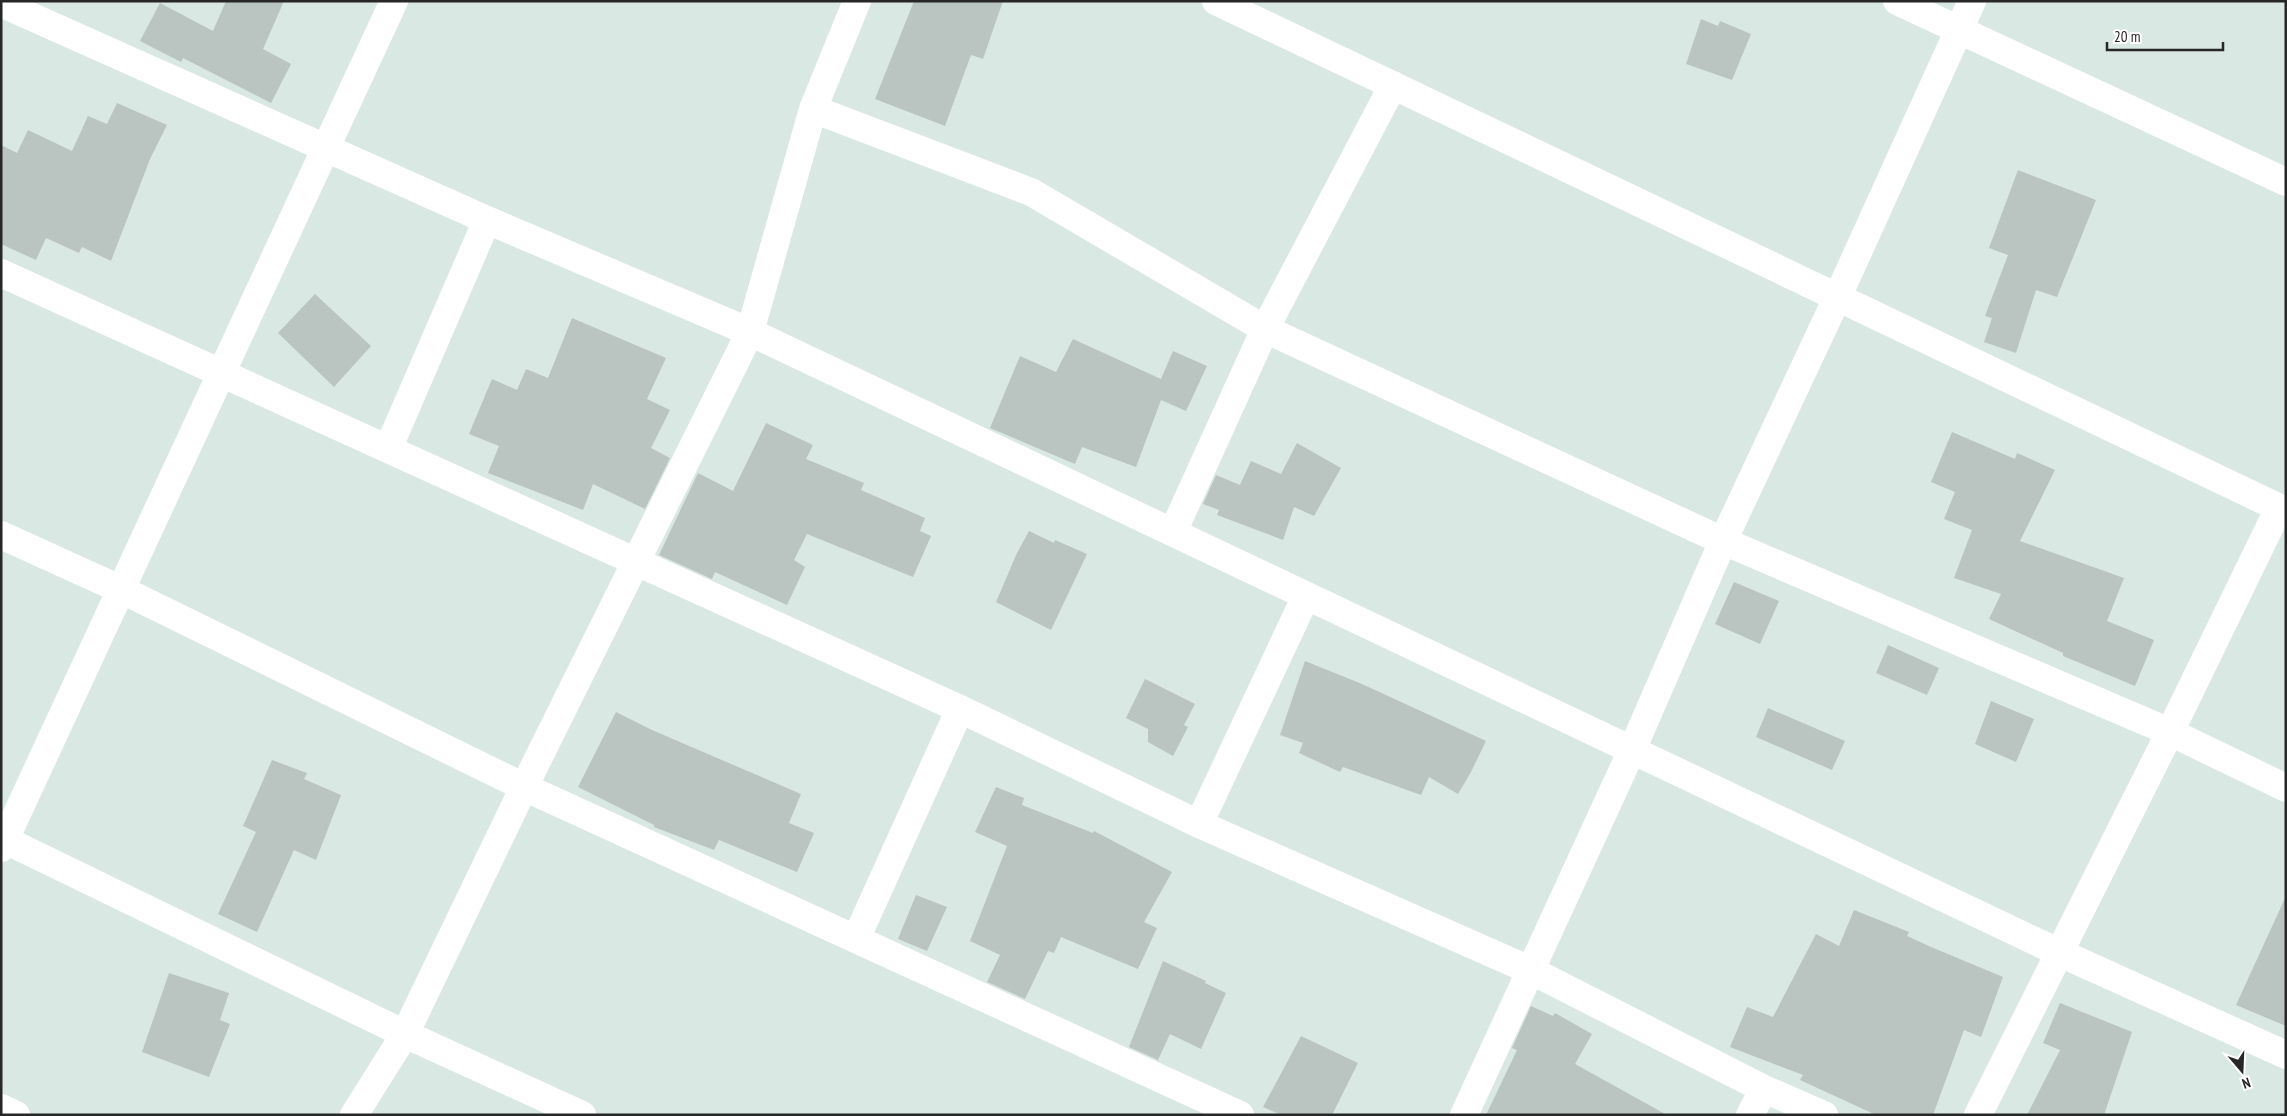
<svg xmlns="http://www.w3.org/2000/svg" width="2287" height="1116" font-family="'PT Sans Narrow',sans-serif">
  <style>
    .building { fill: #bac4c0 }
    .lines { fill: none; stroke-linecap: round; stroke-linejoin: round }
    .minor { stroke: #fff; stroke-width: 28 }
    .tertiary { stroke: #fff; stroke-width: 28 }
  </style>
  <rect width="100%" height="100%" fill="#dae8e3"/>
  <path class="building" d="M 226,1 L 284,1 L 263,49 L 291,64 L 271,103 L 183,58 L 181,62 L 140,41 L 160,3 L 213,31 Z
    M 914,1 L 1003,1 L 983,59 L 971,55 L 945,126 L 875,99 Z
    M 1701,19 L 1718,26 L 1720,21 L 1751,34 L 1732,80 L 1686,64 Z
    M 117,103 L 167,125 L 150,159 L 111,261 L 82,247 L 79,253 L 46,238 L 36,260 L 1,244 L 1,145 L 17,153 L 28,130 L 72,151 L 88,116 L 107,124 Z
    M 2018,170 L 2096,200 L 2057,297 L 2036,290 L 2016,353 L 1984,342 L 1992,318 L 1985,316 L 2008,255 L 1989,248 Z
    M 315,294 L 371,346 L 334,387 L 278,333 Z
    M 572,318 L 666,358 L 647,399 L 670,410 L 651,448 L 670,458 L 645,509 L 593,484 L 583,510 L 488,473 L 499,446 L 469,434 L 492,379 L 517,390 L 526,369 L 548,378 Z
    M 1073,339 L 1161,379 L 1173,351 L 1207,366 L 1186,411 L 1161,400 L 1136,467 L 1082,447 L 1075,464 L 990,428 L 1020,356 L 1056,372 Z
    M 766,423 L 813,445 L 806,459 L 864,483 L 861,490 L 925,518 L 920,531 L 931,536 L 913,577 L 807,534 L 794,560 L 805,567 L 787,605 L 715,572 L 712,579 L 659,555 L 698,473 L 733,491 Z
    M 1952,432 L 2015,459 L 2017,453 L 2055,470 L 2020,541 L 2124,578 L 2107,621 L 2154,640 L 2135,686 L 2063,656 L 2063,653 L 1989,619 L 2001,594 L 1954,578 L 1972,530 L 1944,519 L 1955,492 L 1931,482 Z
    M 1297,443 L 1341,468 L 1314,516 L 1294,507 L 1283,540 L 1217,515 L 1219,510 L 1203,504 L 1216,475 L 1240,485 L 1251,461 L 1281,474 Z
    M 1029,531 L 1054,543 L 1055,540 L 1087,554 L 1051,630 L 996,602 L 1017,553 Z
    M 1734,582 L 1779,601 L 1760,644 L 1715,624 Z
    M 1888,645 L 1939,668 L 1927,695 L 1876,673 Z
    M 1305,661 L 1362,684 L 1486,741 L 1471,772 L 1458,794 L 1429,777 L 1421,795 L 1343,767 L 1340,772 L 1299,753 L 1303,743 L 1280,735 Z
    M 1145,679 L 1195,704 L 1184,725 L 1188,727 L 1173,756 L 1148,742 L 1148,729 L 1126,718 Z
    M 1991,701 L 2034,719 L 2016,762 L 1975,744 Z
    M 1768,708 L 1845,741 L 1832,770 L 1756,737 Z
    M 616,712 L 652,730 L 801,794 L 789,823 L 814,833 L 797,872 L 719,840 L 714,850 L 654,827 L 654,825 L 578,787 Z
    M 272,760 L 307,773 L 304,779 L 341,795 L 316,860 L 294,850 L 257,932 L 218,914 L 256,832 L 243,826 Z
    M 996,787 L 1024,798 L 1022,805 L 1093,833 L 1094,831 L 1172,872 L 1144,922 L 1157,928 L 1138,969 L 1061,937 L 1054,953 L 1048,951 L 1025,999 L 987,982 L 1000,955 L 970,941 L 1007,846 L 975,832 Z
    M 916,895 L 947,907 L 927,951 L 898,939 Z
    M 2286,896 L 2286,1026 L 2236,1005 Z
    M 1854,910 L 1909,932 L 1907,936 L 1931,947 L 2003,977 L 1981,1037 L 1964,1030 L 1933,1115 L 1876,1115 L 1800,1080 L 1803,1075 L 1730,1047 L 1747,1007 L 1773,1017 L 1816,934 L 1839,946 Z
    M 1163,961 L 1206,981 L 1205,983 L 1226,993 L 1201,1049 L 1170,1034 L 1158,1060 L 1129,1047 Z
    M 169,973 L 229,993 L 220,1020 L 230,1024 L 209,1077 L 142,1052 Z
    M 2060,1003 L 2132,1032 L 2104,1115 L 2027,1115 L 2060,1050 L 2043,1043 Z
    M 1531,1006 L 1553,1016 L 1555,1013 L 1592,1034 L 1575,1064 L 1667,1115 L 1486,1115 L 1517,1050 L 1512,1048 Z
    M 1301,1036 L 1358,1063 L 1332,1115 L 1281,1115 L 1263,1107 Z"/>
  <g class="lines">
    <path class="minor" d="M 1216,1 L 2286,511
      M 1,3 L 487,220 L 750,332 L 2058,952 L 2286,1055
      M 813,109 L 1031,192 L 1265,329 L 1723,541 L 2170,732 L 2286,788
      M 1,273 L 960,709 L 1199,824 L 1532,971 L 1764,1089 L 1824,1115
      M 388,449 L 487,220
      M 1173,532 L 1265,329 L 1393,85
      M 1,535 L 122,590 L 524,787 L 1240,1115
      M 1199,824 L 1306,596
      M 1,838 L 405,1034 L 582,1115
      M 1,848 L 394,1
      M 856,939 L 960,709
      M 1,1108 L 16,1115
      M 354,1115 L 405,1034 L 524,787 L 750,332 L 813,109 L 857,1
      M 1464,1115 L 1632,750 L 1723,541 L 1838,296 L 1972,1
      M 1750,1115 L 1764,1089
      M 1978,1115 L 2170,732 L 2279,508"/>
    <path class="tertiary" d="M 1897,1 L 2286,182"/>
  </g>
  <rect width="2287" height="1116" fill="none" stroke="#272727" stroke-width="5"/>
  <g transform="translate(2242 1071) rotate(161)" stroke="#ffffff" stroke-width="4" paint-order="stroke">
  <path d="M0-4L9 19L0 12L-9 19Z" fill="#272727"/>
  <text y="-8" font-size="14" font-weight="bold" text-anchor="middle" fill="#272727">N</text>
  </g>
  <path d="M2107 42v8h116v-8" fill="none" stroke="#272727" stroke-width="2.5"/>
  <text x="2114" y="42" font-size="15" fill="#272727" stroke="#ffffff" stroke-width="4" paint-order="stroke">20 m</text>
</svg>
